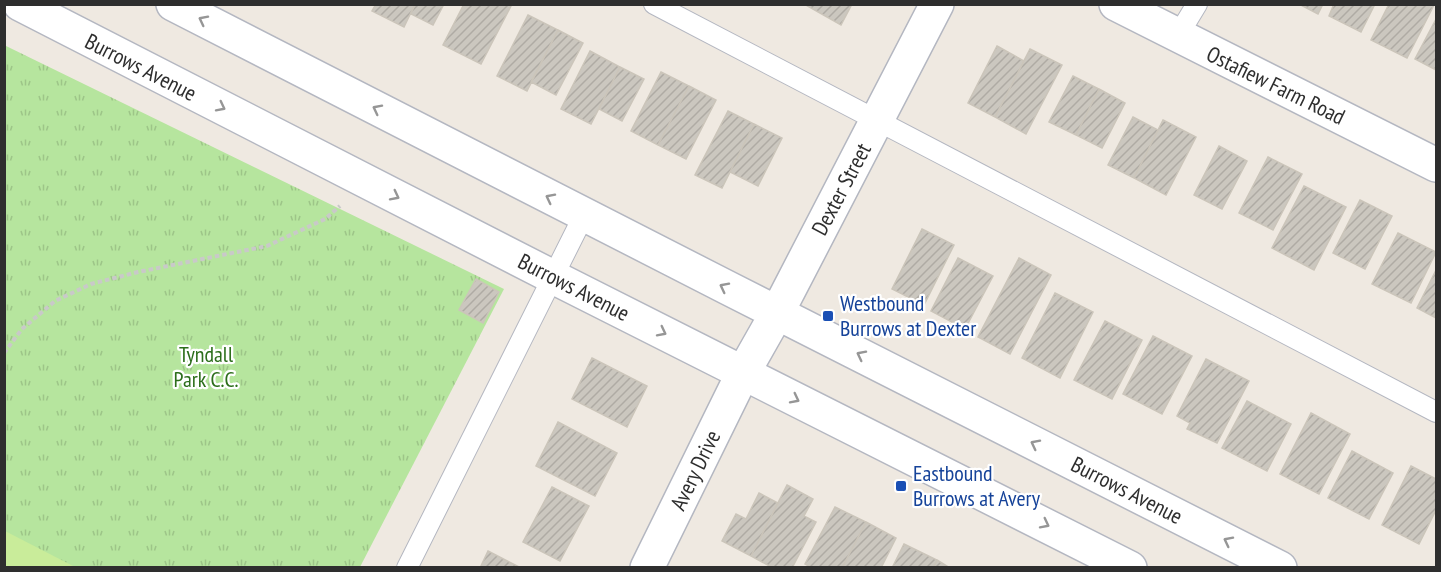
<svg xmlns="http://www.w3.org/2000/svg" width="1441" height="572" font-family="'PT Sans Narrow',sans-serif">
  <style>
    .grass { fill: url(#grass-tufts) }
    .pitch { fill: #c9ec9a }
    .building { fill: url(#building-hatch); stroke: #cbc5ba; stroke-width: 1.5 }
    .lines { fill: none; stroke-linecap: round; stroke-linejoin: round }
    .lane-casing { stroke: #b4b7c1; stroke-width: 22 }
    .street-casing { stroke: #b4b7c1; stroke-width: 36 }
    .secondary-casing { stroke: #b4b7c1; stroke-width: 36 }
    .path { stroke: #c9c9c9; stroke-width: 4; stroke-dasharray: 4.5 3; stroke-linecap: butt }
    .lane { stroke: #fff; stroke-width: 20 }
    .street { stroke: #fff; stroke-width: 33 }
    .secondary { stroke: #fff; stroke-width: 33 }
    .oneway { stroke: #969696 }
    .transit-dot { fill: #1a4fb4; stroke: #fff; stroke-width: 2 }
    .labels { text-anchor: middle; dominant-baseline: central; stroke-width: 4.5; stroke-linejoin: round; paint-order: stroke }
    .street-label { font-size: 22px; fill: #2e2e2e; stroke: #fff }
    .transit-label { font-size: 22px; fill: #164399; stroke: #fff; text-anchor: start }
    .park-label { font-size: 22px; fill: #2c6e1b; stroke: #fff }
  </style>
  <defs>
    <pattern id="grass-tufts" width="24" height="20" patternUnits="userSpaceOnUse" patternTransform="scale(1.5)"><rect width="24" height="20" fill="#b6e59e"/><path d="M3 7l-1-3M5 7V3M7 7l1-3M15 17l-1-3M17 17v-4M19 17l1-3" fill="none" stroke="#9dc588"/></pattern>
    <pattern id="building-hatch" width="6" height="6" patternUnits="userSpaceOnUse" patternTransform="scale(1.5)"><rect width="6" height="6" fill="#cbc7bf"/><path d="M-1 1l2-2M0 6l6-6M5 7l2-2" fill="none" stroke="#afaba4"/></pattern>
  </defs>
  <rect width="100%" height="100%" fill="#efe9e1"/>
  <path class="grass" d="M 4,45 L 504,289 L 360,567 L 5,567 Z"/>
  <path class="pitch" d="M 4,531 L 5,531 L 75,567 L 5,567 Z"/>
  <path class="building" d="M 376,4 L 415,4 L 404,27 L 372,11 Z
    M 415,4 L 444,4 L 433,25 L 411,14 Z
    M 464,4 L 512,4 L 481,64 L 443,45 Z
    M 804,4 L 852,4 L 841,25 Z
    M 1299,4 L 1323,4 L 1318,14 Z
    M 1334,4 L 1375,4 L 1361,32 L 1329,16 Z
    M 1389,4 L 1434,5 L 1407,58 L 1371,40 Z
    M 528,15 L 558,30 L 527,91 L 497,76 Z
    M 1436,19 L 1436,70 L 1415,59 Z
    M 558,30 L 583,43 L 556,95 L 531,82 Z
    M 997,46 L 1024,61 L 995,117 L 968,103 Z
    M 1030,49 L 1062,65 L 1026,134 L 995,117 Z
    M 590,51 L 620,67 L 591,124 L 561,109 Z
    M 620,67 L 644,79 L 622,121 L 599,109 Z
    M 661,72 L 689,86 L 658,145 L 631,131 Z
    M 1073,76 L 1099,89 L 1076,135 L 1049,122 Z
    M 689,86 L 716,100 L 686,159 L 658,145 Z
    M 1099,89 L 1125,103 L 1102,148 L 1076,135 Z
    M 728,111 L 754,124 L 722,188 L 695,175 Z
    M 1133,117 L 1158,130 L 1134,178 L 1108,165 Z
    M 1163,120 L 1196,137 L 1166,195 L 1134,178 Z
    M 754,124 L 782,138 L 758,186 L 730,172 Z
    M 1219,146 L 1247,161 L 1222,209 L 1194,195 Z
    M 1268,157 L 1302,174 L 1273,230 L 1239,213 Z
    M 1304,186 L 1346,207 L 1314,270 L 1272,248 Z
    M 1360,200 L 1392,216 L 1365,269 L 1333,253 Z
    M 922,229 L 954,245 L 924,305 L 892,289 Z
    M 1398,233 L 1436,252 L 1411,303 L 1372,284 Z
    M 958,258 L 993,276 L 965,329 L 931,311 Z
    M 1019,258 L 1051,275 L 1010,354 L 978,337 Z
    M 1436,270 L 1436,318 L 1417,308 Z
    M 476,279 L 499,292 L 483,323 L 459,310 Z
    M 1055,293 L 1093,312 L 1060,378 L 1022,358 Z
    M 1105,321 L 1142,340 L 1112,399 L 1074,380 Z
    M 1153,336 L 1192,356 L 1162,414 L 1123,394 Z
    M 592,358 L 647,386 L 627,427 L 572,399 Z
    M 1206,359 L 1249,381 L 1217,443 L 1187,429 L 1190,423 L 1177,416 Z
    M 1247,401 L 1291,424 L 1267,471 L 1222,448 Z
    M 1311,413 L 1350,434 L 1319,494 L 1280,474 Z
    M 558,422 L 617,453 L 595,496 L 536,466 Z
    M 1352,451 L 1393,473 L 1369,519 L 1328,498 Z
    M 1411,466 L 1436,479 L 1436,510 L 1419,544 L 1382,525 Z
    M 787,485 L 813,499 L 804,516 L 816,522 L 792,568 L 773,568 L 751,556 Z
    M 552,487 L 589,506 L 560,561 L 523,542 Z
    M 759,493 L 778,503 L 751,556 L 722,541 L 736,514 L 746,519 Z
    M 835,507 L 866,522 L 842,568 L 812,568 L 805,564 Z
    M 866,522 L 896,538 L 881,568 L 842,568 Z
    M 904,544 L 937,560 L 933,568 L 892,568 Z
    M 488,551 L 521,568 L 480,568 Z
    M 937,560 L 950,568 L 933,568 Z"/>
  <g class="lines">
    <defs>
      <path id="lane" d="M 654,4 L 1436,412
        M 1177,37 L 1197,4
        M 407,568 L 584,215"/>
      <path id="street" d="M 1116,4 L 1436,165
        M 647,568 L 743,373"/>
      <path id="secondary" d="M 20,4 L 553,277 L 1130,568
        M 173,4 L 728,288 L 1280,568
        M 743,373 L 777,313 L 937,4"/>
    </defs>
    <use href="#lane" class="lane-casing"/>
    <use href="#street" class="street-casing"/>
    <use href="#secondary" class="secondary-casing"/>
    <path class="path" d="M 4,353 L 22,329 L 55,301 L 91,284 L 138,272 L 267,246 L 325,219 L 340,206"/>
    <use href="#lane" class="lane"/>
    <use href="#street" class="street"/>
    <use href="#secondary" class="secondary"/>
  </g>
  <defs><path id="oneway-chevron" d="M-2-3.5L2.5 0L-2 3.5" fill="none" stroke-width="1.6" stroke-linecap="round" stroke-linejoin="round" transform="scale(1.5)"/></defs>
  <g class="oneway">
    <use href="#oneway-chevron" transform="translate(203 20) rotate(-153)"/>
    <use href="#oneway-chevron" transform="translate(221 107) rotate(27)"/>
    <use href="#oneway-chevron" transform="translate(377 109) rotate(-153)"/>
    <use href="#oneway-chevron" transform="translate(395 196) rotate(27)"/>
    <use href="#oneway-chevron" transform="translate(550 198) rotate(-153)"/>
    <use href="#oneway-chevron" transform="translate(724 287) rotate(-153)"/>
    <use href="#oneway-chevron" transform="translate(662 332) rotate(27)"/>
    <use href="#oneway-chevron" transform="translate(861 355) rotate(-153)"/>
    <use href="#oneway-chevron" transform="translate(795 399) rotate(27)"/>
    <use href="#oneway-chevron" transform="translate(1035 444) rotate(-153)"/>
    <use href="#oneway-chevron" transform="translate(1045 524) rotate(27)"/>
    <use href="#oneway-chevron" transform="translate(1228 541) rotate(-153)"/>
  </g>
  <g class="transit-dot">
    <rect x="822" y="310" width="12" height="12" rx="3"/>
    <rect x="895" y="480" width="12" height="12" rx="3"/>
  </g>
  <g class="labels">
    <g class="street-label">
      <text transform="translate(141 67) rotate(27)">Burrows Avenue</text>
      <text transform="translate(1276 85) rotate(26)">Ostafiew Farm Road</text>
      <text transform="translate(841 189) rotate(-62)">Dexter Street</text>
      <text transform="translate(574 287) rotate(27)">Burrows Avenue</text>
      <text transform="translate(695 470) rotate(-64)">Avery Drive</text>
      <text transform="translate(1127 490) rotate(27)">Burrows Avenue</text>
    </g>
    <g class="transit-label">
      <text x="840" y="303">Westbound<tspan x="840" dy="25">Burrows at Dexter</tspan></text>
      <text x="913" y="473">Eastbound<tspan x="913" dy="25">Burrows at Avery</tspan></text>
    </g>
    <g class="park-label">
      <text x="206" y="354">Tyndall<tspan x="206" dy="25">Park C.C.</tspan></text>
    </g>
  </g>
  <rect width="1441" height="572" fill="none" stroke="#2e2e2e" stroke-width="12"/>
</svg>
